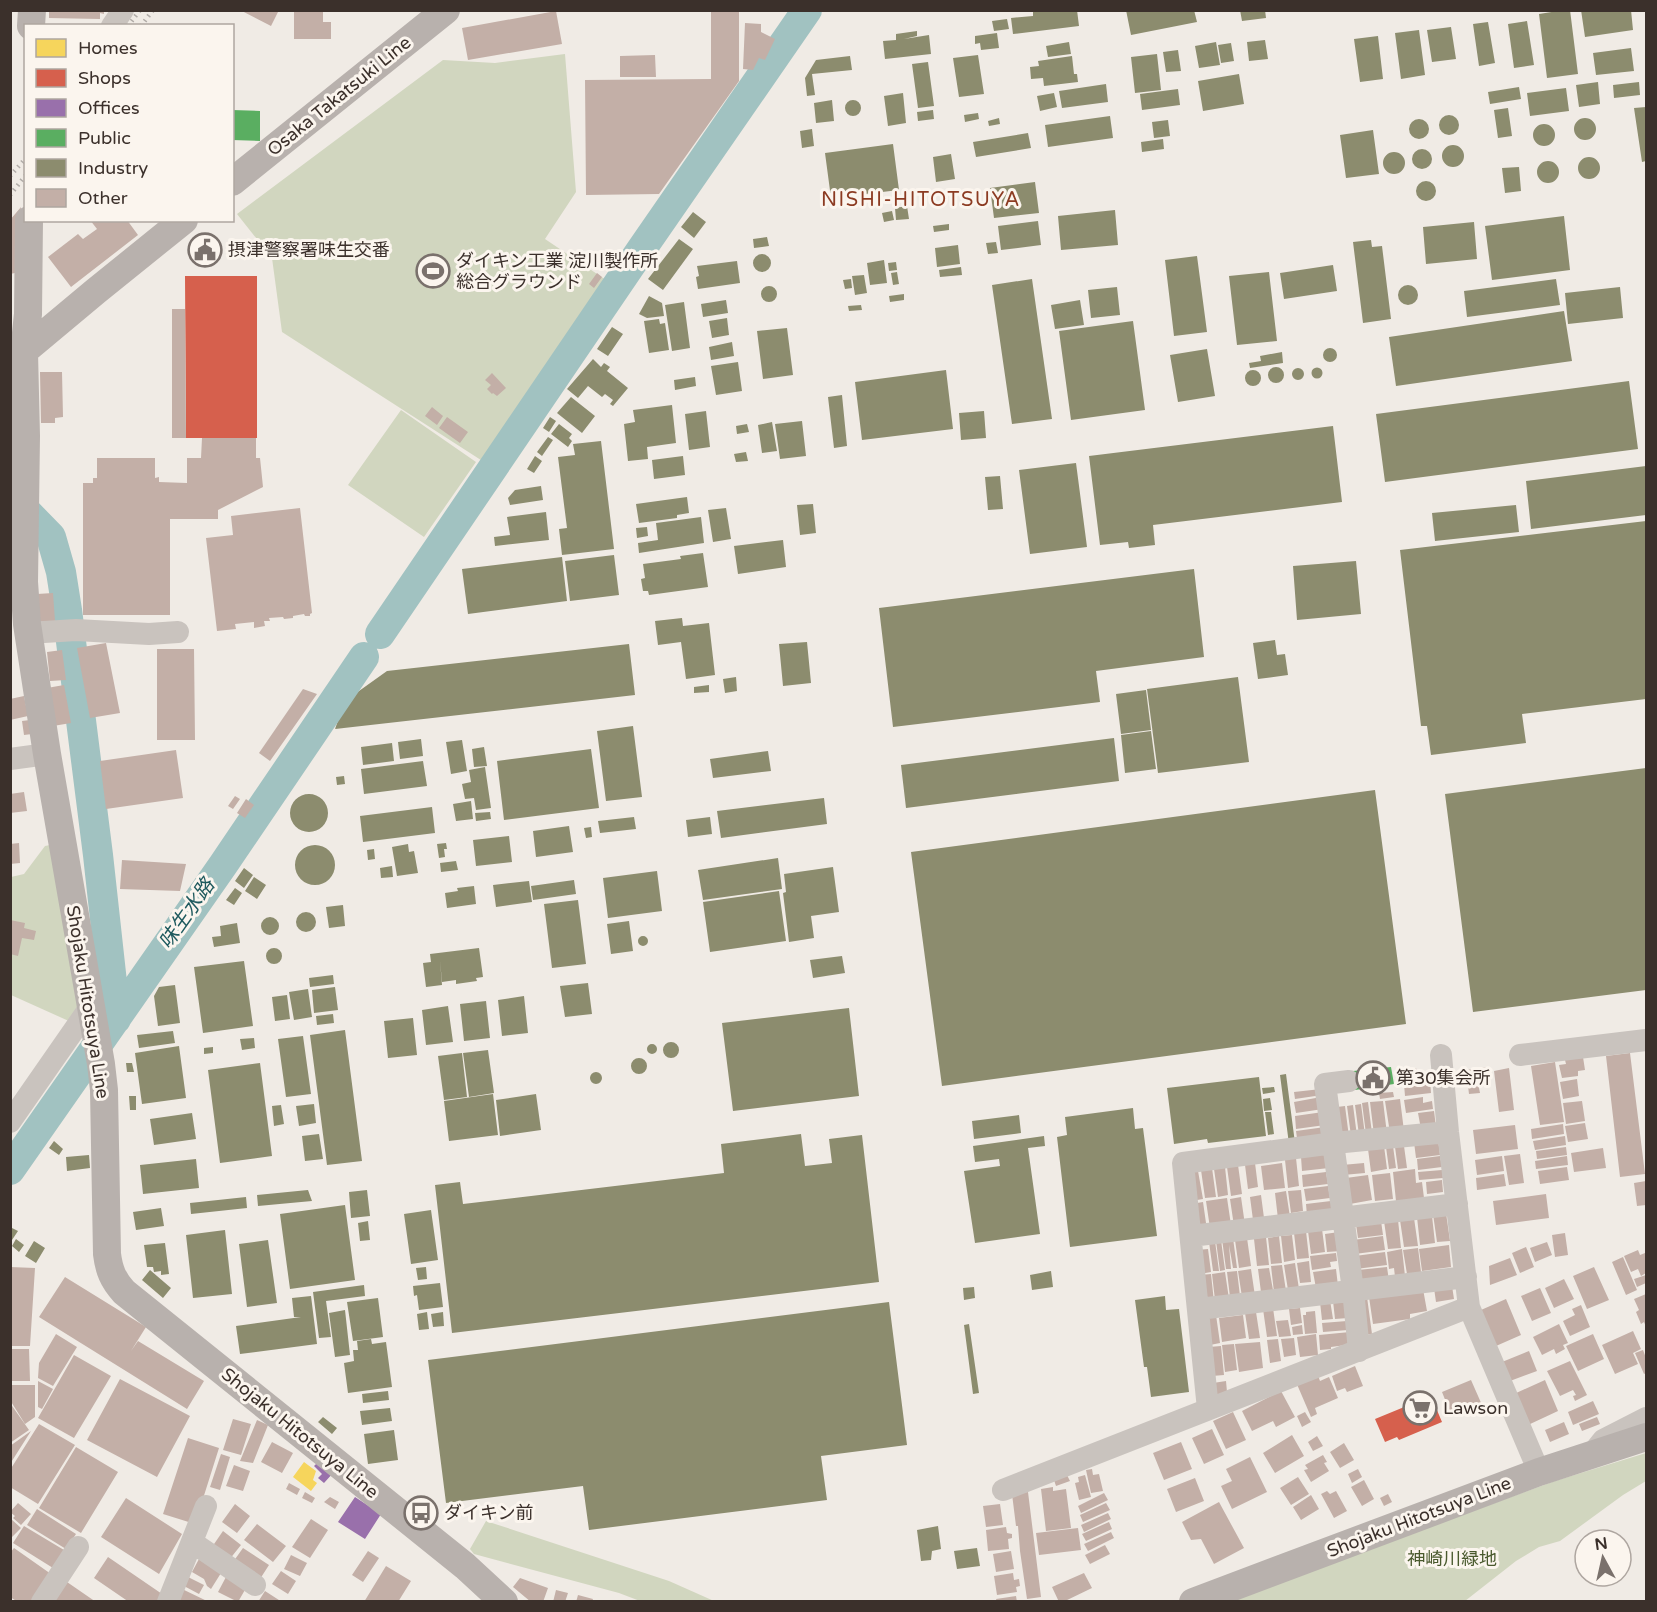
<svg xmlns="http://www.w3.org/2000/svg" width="1657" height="1612" font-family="'Varela Round','Noto Sans JP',sans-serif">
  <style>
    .green { fill: #d1d6bf }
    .homes { fill: #f6d55c }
    .shops { fill: #d6604d }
    .offices { fill: #9970ab }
    .public { fill: #5aae61 }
    .industry { fill: #8c8c6e }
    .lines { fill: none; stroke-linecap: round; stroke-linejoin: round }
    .river { stroke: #a1c2c1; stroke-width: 30 }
    .building { fill: #c3afa7 }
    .minor { stroke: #c9c3be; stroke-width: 22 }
    .major { stroke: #b8b1ad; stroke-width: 28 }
    .rail { stroke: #b1aca8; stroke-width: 4.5; stroke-dasharray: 1.5 4.5; stroke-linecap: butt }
    .labels { text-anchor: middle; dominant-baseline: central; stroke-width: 6; stroke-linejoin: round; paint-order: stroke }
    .street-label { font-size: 18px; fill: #3b302b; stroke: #fbf5ee }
    .poi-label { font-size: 18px; fill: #3b302b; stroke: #fbf5ee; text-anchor: start }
    .park-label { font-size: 18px; fill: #4a5a2e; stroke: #fbf5ee }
    .neighbourhood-label { font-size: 20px; letter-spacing: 1.5px; fill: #8c3b22; stroke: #fbf5ee }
    .water-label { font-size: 20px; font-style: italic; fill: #1f5a5e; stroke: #fbf5ee }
  </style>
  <rect width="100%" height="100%" fill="#f0ebe5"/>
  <path class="green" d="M 565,54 L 576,192 L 545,239 L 612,284 L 484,462 L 282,332 L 272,258 L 237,214 L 443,60 L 495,63 Z
    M 401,410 L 476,462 L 424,537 L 348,485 Z
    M 50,845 L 80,1008 L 71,1022 L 11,995 L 11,877 L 24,874 L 45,846 Z
    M 1646,1453 L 1646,1481 L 1623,1495 L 1560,1541 L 1539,1547 L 1516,1561 L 1465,1601 L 1222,1602 L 1555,1481 Z
    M 486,1521 L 669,1581 L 714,1601 L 640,1601 L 619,1593 L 474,1554 L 470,1549 Z"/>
  <path class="homes" d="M 304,1462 L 316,1471 L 313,1480 L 317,1483 L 311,1491 L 293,1477 Z"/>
  <path class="shops" d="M 185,276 L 257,276 L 257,438 L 186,438 Z
    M 1431,1396 L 1442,1422 L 1399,1440 L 1397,1437 L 1385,1442 L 1375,1419 Z"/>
  <path class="offices" d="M 321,1459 L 334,1472 L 324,1483 L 318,1478 L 322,1474 L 314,1466 Z
    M 355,1497 L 381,1514 L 365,1539 L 338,1522 Z"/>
  <path class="public" d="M 232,110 L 260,111 L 260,141 L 232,140 Z
    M 204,240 L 216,255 L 207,262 L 195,246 Z
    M 1391,1067 L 1394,1084 L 1355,1090 L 1353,1071 Z"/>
  <path class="industry" d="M 1033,10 L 1077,10 L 1079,26 L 1013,34 L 1011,18 L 1033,16 Z
    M 1126,10 L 1194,10 L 1197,22 L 1131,35 Z
    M 1240,10 L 1265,10 L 1266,18 L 1242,21 Z
    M 1564,10 L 1570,10 L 1578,74 L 1547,78 L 1539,14 Z
    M 1581,10 L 1631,10 L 1633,30 L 1585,37 Z
    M 1007,19 L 1009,29 L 994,31 L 992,21 Z
    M 1527,21 L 1534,65 L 1514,68 L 1508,24 Z
    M 1488,22 L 1495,63 L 1479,66 L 1473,24 Z
    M 1451,27 L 1456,59 L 1432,62 L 1427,30 Z
    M 1419,30 L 1425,75 L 1401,79 L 1395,33 Z
    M 917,31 L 917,36 L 904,39 L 929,35 L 931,54 L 885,59 L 883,41 L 896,40 L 896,34 Z
    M 997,33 L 999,48 L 981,50 L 980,43 L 975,44 L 975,36 Z
    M 1378,36 L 1383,79 L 1360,82 L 1354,39 Z
    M 1265,40 L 1268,59 L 1249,61 L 1247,42 Z
    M 1069,42 L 1071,54 L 1048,57 L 1046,46 Z
    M 1216,42 L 1220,65 L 1199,68 L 1195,46 Z
    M 1231,43 L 1234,61 L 1221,63 L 1218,45 Z
    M 1631,48 L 1634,71 L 1596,75 L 1593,53 Z
    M 1178,50 L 1181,71 L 1166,72 L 1163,52 Z
    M 1157,54 L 1161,90 L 1135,93 L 1131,57 Z
    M 978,55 L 984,94 L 959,97 L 953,58 Z
    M 850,56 L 852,70 L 812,74 L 815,95 L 807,96 L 805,78 L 816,60 Z
    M 1072,56 L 1074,74 L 1077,74 L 1078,82 L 1044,86 L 1043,78 L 1031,79 L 1030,67 L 1039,66 L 1038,61 Z
    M 928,62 L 934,106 L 918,108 L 912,64 Z
    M 1239,74 L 1244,104 L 1203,111 L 1198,81 Z
    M 1598,82 L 1600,104 L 1579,107 L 1576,85 Z
    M 1639,82 L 1640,95 L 1614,98 L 1613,85 Z
    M 1106,84 L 1108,102 L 1062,108 L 1059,91 Z
    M 1519,87 L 1521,99 L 1490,104 L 1488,92 Z
    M 1566,88 L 1569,111 L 1530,116 L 1527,93 Z
    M 1178,89 L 1180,105 L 1142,110 L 1140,94 Z
    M 903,93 L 906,123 L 888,126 L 884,96 Z
    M 1054,93 L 1057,107 L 1040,111 L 1037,96 Z
    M845 108a8 8 0 1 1 16 0a8 8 0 1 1-16 0Z
    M 832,100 L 834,121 L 816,123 L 814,103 Z
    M 1646,107 L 1646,161 L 1642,162 L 1634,108 Z
    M 1508,108 L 1512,136 L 1498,138 L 1494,110 Z
    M 933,110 L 934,119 L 918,121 L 917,112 Z
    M 978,113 L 979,119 L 965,122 L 964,115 Z
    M1439 125a10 10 0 1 1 20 0a10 10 0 1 1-20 0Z
    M 1110,116 L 1113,138 L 1048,147 L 1045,125 Z
    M 999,118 L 1000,124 L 989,126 L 988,121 Z
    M1574 129a11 11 0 1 1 22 0a11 11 0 1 1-22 0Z
    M1409 129a10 10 0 1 1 20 0a10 10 0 1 1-20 0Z
    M 1168,120 L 1170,136 L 1154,138 L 1152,122 Z
    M1533 135a11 11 0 1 1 22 0a11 11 0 1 1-22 0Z
    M 812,129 L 814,146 L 802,148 L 800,131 Z
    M 1373,130 L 1379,174 L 1346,178 L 1340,135 Z
    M 1028,133 L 1031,148 L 976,157 L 973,142 Z
    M 1163,139 L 1164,149 L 1142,152 L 1141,142 Z
    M 893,144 L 899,190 L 831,198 L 825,153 Z
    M1442 156a11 11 0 1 1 22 0a11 11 0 1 1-22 0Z
    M1412 159a10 10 0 1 1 20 0a10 10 0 1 1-20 0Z
    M1383 163a11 11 0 1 1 22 0a11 11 0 1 1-22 0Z
    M 951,154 L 955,179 L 936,182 L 933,157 Z
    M1578 168a11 11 0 1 1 22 0a11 11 0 1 1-22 0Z
    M1537 172a11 11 0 1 1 22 0a11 11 0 1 1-22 0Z
    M 1519,167 L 1521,191 L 1505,193 L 1502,168 Z
    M1416 191a10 10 0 1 1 20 0a10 10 0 1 1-20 0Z
    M 1035,182 L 1039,213 L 994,218 L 990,188 Z
    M 907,206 L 909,219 L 896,220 L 895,208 Z
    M 1115,210 L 1118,245 L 1061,250 L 1058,216 Z
    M 892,211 L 894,220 L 884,222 L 882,213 Z
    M 693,212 L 706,222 L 694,238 L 681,227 Z
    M 1564,216 L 1570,270 L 1492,280 L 1485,226 Z
    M 1038,221 L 1041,245 L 1001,250 L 998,226 Z
    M 1474,222 L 1477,259 L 1426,264 L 1423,227 Z
    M 949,224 L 949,230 L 934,232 L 933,226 Z
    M 767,237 L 769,246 L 754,248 L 753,239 Z
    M 679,239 L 693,249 L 663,290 L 648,279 Z
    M 1371,240 L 1372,247 L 1382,246 L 1391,319 L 1363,323 L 1353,242 Z
    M 996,242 L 998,253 L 988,254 L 986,243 Z
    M 958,245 L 960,264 L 937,267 L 935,248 Z
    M753 263a9 9 0 1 1 18 0a9 9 0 1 1-18 0Z
    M 1197,256 L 1207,332 L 1174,336 L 1165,260 Z
    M 884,260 L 887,283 L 870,285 L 867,263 Z
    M 737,261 L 740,283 L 698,289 L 696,277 L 699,276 L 697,266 Z
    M 896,262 L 897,270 L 889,271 L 888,263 Z
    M 1333,265 L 1337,291 L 1284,299 L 1280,273 Z
    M 961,267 L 962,275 L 940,277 L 939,270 Z
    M 897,272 L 899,284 L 893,285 L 891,273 Z
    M 1269,272 L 1277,341 L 1237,345 L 1229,276 Z
    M 864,275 L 867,293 L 855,295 L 852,276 Z
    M 851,279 L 852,288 L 845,289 L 843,280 Z
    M 1032,279 L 1052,419 L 1012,424 L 992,285 Z
    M 1556,279 L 1560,305 L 1467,317 L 1464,291 Z
    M1398 295a10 10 0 1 1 20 0a10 10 0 1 1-20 0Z
    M761 294a8 8 0 1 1 16 0a8 8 0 1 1-16 0Z
    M 1117,287 L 1120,315 L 1091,318 L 1088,290 Z
    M 1620,287 L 1623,318 L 1568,324 L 1565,293 Z
    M 904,294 L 904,300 L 890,302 L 889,296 Z
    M 649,296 L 662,303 L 664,316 L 647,318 L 639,314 Z
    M 726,300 L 728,313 L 703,317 L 701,304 Z
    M 1080,300 L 1084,325 L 1055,329 L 1051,305 Z
    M 684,302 L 690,348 L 672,351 L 665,305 Z
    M 861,305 L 862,310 L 849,311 L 848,306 Z
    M 1564,311 L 1572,361 L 1396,386 L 1389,337 Z
    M 727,318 L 729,335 L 712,338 L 709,321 Z
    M 659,319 L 660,324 L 665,323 L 669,350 L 649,353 L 644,321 Z
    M 1133,321 L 1145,410 L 1071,420 L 1059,331 Z
    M 612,327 L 623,334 L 608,356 L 597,349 Z
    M 787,328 L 793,375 L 763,379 L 757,331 Z
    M 732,342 L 734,356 L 711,360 L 709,347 Z
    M1323 355a7 7 0 1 1 14 0a7 7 0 1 1-14 0Z
    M 1207,349 L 1215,396 L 1178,402 L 1170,355 Z
    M 1282,352 L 1283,363 L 1250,368 L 1249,363 L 1261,361 L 1260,356 Z
    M 593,359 L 601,367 L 604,363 L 610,367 L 607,371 L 628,388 L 613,406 L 610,404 L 613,400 L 605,394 L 602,397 L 588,386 L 578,398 L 567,389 Z
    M 738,362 L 742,391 L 716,395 L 711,366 Z
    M1268 375a8 8 0 1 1 16 0a8 8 0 1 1-16 0Z
    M1311.5 373a5.5 5.5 0 1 1 11 0a5.5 5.5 0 1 1-11 0Z
    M1292 374a6 6 0 1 1 12 0a6 6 0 1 1-12 0Z
    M 946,370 L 953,429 L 862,440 L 855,382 Z
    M1245 378a8 8 0 1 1 16 0a8 8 0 1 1-16 0Z
    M 695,377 L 696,386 L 675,390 L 674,380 Z
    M 1629,381 L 1638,449 L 1385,482 L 1376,414 Z
    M 842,395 L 847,446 L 834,448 L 828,397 Z
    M 571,397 L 595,416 L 582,433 L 557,413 Z
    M 672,405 L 676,443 L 647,447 L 648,459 L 628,461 L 624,424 L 635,422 L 633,410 Z
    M 706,411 L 710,447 L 689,450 L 685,414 Z
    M 984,411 L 986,438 L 961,440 L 959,413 Z
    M 550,417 L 556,421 L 549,432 L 543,428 Z
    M 802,421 L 806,456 L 780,459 L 775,424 Z
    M 772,422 L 777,451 L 762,453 L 758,425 Z
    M 559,424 L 572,434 L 569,438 L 572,441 L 568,447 L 551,434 Z
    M 747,424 L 749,432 L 737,434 L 736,426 Z
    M 1333,426 L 1342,502 L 1153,525 L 1155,545 L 1129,548 L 1128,542 L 1100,545 L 1089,456 Z
    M 548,437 L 553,440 L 542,456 L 537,452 Z
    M 601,441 L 614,549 L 562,555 L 559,529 L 567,528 L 558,457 L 575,455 L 573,444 Z
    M 746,452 L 748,461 L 736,462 L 734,454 Z
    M 535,456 L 542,461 L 534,473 L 527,469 Z
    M 683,456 L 685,475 L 654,479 L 652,460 Z
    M 1076,463 L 1087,547 L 1030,554 L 1019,470 Z
    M 1646,466 L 1646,515 L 1531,529 L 1526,481 Z
    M 1000,476 L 1003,509 L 988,510 L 985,477 Z
    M 541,486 L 543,500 L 510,505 L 508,498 L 515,490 Z
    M 687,497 L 689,513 L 677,515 L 677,518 L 639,523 L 636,504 Z
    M 813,504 L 816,533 L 800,535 L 797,505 Z
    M 1516,505 L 1519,532 L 1435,541 L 1432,513 Z
    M 726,508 L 731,539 L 713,542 L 708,510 Z
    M 546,512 L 549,540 L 495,546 L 494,537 L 510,535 L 507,517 Z
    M 701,517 L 704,543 L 639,553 L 638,543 L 658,540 L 656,523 Z
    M 1646,521 L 1646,699 L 1522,714 L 1526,743 L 1431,755 L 1427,726 L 1421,726 L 1400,550 Z
    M 647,527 L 648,536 L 637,538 L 636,528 Z
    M 783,540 L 786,567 L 738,574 L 734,546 Z
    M 703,553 L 708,587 L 649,595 L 648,591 L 643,591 L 641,579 L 645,578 L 643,564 L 681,559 L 680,556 Z
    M 614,555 L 619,595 L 570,601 L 565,561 Z
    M 562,557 L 567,601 L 468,614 L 462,569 Z
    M 1356,561 L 1361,614 L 1297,620 L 1293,566 Z
    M 1194,569 L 1204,657 L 1096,671 L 1100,702 L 893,727 L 879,608 Z
    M 682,618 L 683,626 L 709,623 L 715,675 L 686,679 L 681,642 L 658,645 L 655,621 Z
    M 1275,640 L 1277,655 L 1285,654 L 1288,675 L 1258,679 L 1253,643 Z
    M 807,642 L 811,683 L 783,686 L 779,644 Z
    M 629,644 L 635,695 L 335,729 L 345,701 L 387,671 Z
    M 736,677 L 737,691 L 725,693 L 723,679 Z
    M 1238,677 L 1249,762 L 1158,773 L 1147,689 Z
    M 709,685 L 709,692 L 694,693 L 694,687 Z
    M 1146,690 L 1151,730 L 1121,734 L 1116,694 Z
    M 633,726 L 642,797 L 606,801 L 597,731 Z
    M 1151,731 L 1156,769 L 1125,773 L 1121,735 Z
    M 1114,738 L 1119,781 L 906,808 L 901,765 Z
    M 421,739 L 423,756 L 400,759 L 398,742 Z
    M 462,740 L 467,771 L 451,774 L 446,742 Z
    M 392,743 L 394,761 L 363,765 L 361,747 Z
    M 484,747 L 487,766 L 474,767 L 472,749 Z
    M 591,749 L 599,808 L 504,820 L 497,761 Z
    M 768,751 L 771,771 L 713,778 L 710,759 Z
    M 423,761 L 427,786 L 364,794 L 361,769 Z
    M 485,767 L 491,808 L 476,810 L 474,798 L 465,799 L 462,784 L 471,782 L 469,770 Z
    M 1646,768 L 1646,990 L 1473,1012 L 1445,794 Z
    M 344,776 L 345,784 L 337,785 L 336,777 Z
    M 1375,790 L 1406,1024 L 942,1086 L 911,852 Z
    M290 813a19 19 0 1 1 38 0a19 19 0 1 1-38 0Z
    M 824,798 L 827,824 L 721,838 L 717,811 Z
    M 471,801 L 473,819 L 456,821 L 453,804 Z
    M 432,807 L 435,833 L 363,842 L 360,816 Z
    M 490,812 L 491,819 L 476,821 L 475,813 Z
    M 634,817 L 636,829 L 600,833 L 598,821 Z
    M 710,817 L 712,834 L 688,837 L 686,820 Z
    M 569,826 L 573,852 L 536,857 L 533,831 Z
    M 591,827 L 592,837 L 586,838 L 584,828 Z
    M 509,836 L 512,862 L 476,866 L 473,840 Z
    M 446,843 L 447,849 L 444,849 L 445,857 L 439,858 L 437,844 Z
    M 408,844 L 409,852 L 414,851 L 418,873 L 397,876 L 392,847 Z
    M295 865a20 20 0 1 1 40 0a20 20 0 1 1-40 0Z
    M 374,849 L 375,859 L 368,860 L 367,850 Z
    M 778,858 L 782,889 L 703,900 L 698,870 Z
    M 456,861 L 458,870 L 441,872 L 440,863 Z
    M 392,866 L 393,877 L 381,878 L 380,868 Z
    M 833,867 L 839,912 L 811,916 L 814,938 L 789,942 L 783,893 L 786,892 L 784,874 Z
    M 244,868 L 253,875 L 244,888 L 235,881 Z
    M 657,871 L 662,911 L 608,918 L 603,878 Z
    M 254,877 L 266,885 L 257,899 L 245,891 Z
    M 574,880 L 576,894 L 533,900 L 531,886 Z
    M 529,881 L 532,902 L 496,907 L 493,885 Z
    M 474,886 L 476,904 L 447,908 L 445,893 L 458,891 L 457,888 Z
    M 235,888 L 242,893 L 234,905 L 226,900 Z
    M 779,891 L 786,941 L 710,952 L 703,902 Z
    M 578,900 L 586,964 L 552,968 L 544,904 Z
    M 343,905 L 345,926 L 329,928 L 326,907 Z
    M296 922a10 10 0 1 1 20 0a10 10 0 1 1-20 0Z
    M261 926a9 9 0 1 1 18 0a9 9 0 1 1-18 0Z
    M 629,921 L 633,951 L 611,954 L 607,924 Z
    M 237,923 L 240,943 L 214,947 L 212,937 L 221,936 L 220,926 Z
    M638 941a5 5 0 1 1 10 0a5 5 0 1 1-10 0Z
    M266 956a8 8 0 1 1 16 0a8 8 0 1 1-16 0Z
    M 479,948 L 483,977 L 476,978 L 477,981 L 456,984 L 456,980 L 442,982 L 440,960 L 442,985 L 426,987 L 423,963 L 431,962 L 430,954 Z
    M 842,956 L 845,973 L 813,978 L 810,960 Z
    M 244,961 L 253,1026 L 203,1033 L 194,967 Z
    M 333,975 L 334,984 L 310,987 L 309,978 Z
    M 588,983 L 592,1014 L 565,1017 L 560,986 Z
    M 175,985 L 180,1023 L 158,1026 L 154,996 L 159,987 Z
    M 335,987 L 338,1010 L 314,1013 L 312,990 Z
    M 308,989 L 312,1017 L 294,1020 L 289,992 Z
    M 287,995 L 290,1019 L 275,1021 L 272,997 Z
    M 524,996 L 528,1033 L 502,1036 L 498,1000 Z
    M 486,1001 L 490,1038 L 464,1041 L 460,1004 Z
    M 448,1006 L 453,1042 L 426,1045 L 422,1010 Z
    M 849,1008 L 859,1096 L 733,1111 L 722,1023 Z
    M 333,1014 L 334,1023 L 317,1025 L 316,1016 Z
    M 413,1018 L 417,1055 L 388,1058 L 384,1021 Z
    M 345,1030 L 362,1161 L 327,1165 L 310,1035 Z
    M 173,1031 L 175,1043 L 139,1048 L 137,1035 Z
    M 303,1036 L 311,1094 L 286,1097 L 278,1039 Z
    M 254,1038 L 255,1048 L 242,1050 L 240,1039 Z
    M663 1050a8 8 0 1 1 16 0a8 8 0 1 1-16 0Z
    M647 1049a5 5 0 1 1 10 0a5 5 0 1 1-10 0Z
    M 179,1046 L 186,1098 L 142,1104 L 135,1053 Z
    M 213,1047 L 213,1053 L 204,1054 L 204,1048 Z
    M 488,1050 L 494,1093 L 469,1097 L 463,1053 Z
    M 462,1053 L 467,1097 L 444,1100 L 438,1056 Z
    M631 1066a8 8 0 1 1 16 0a8 8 0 1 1-16 0Z
    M 126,1063 L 132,1063 L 134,1072 L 127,1072 Z
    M 260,1063 L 272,1156 L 220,1163 L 208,1070 Z
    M590 1078a6 6 0 1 1 12 0a6 6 0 1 1-12 0Z
    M 1286,1074 L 1295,1143 L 1289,1144 L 1280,1075 Z
    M 1259,1077 L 1266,1136 L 1208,1143 L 1207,1139 L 1174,1144 L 1167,1088 Z
    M 1274,1087 L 1275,1092 L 1263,1094 L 1262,1088 Z
    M 493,1094 L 498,1135 L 449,1141 L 444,1101 Z
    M 536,1094 L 541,1130 L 500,1136 L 496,1100 Z
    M 129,1096 L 136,1096 L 136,1110 L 130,1110 Z
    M 1270,1098 L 1272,1110 L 1264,1111 L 1263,1099 Z
    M 314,1104 L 316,1123 L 299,1126 L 296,1106 Z
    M 281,1105 L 284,1124 L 274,1126 L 272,1106 Z
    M 1133,1108 L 1135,1129 L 1143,1128 L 1157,1236 L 1070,1247 L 1057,1137 L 1067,1135 L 1065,1117 Z
    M 1265,1112 L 1271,1112 L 1274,1134 L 1268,1135 Z
    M 192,1113 L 196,1139 L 154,1145 L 150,1119 Z
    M 1019,1115 L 1021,1133 L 974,1139 L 972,1121 Z
    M 319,1134 L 323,1159 L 305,1161 L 302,1136 Z
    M 801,1134 L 805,1166 L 832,1163 L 829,1139 L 862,1135 L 879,1282 L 452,1333 L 435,1185 L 460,1182 L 463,1204 L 724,1173 L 721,1144 Z
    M 1044,1136 L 1045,1146 L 1028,1148 L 1040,1234 L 975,1243 L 964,1171 L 1000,1166 L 999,1159 L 975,1162 L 973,1146 Z
    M 54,1141 L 63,1149 L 59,1155 L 49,1148 Z
    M 89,1155 L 90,1168 L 67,1171 L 66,1157 Z
    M 196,1159 L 199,1188 L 143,1194 L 140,1165 Z
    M 308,1190 L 312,1201 L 258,1206 L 257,1195 Z
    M 367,1190 L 370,1216 L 351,1218 L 349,1192 Z
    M 246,1197 L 247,1208 L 191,1214 L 190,1203 Z
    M 345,1205 L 355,1280 L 290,1289 L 280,1214 Z
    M 161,1208 L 164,1226 L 136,1230 L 133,1212 Z
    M 431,1210 L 438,1260 L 411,1264 L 404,1214 Z
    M 368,1221 L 370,1240 L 360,1241 L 358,1223 Z
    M 10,1227 L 18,1231 L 10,1243 Z
    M 225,1230 L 232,1294 L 193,1298 L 186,1235 Z
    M 16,1239 L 24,1245 L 19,1252 L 12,1246 Z
    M 268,1240 L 277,1303 L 247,1307 L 239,1244 Z
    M 34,1241 L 45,1248 L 36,1263 L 25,1256 Z
    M 165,1243 L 169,1274 L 161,1275 L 161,1271 L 154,1272 L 153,1267 L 147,1267 L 144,1245 Z
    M 426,1267 L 427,1279 L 418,1280 L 416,1268 Z
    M 150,1270 L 171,1288 L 163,1298 L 142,1280 Z
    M 1051,1271 L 1053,1287 L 1032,1290 L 1030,1275 Z
    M 440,1283 L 443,1307 L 419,1310 L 417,1295 L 414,1296 L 413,1286 Z
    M 364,1285 L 365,1296 L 326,1301 L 331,1337 L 319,1338 L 313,1292 Z
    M 974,1287 L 975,1298 L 964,1300 L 963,1288 Z
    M 311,1296 L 317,1344 L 240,1354 L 236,1326 L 301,1317 L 294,1317 L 292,1298 Z
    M 1165,1296 L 1166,1310 L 1179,1309 L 1189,1392 L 1151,1397 L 1147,1367 L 1144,1367 L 1135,1300 Z
    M 378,1298 L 383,1337 L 353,1341 L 347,1302 Z
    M 889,1302 L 907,1445 L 821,1456 L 827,1500 L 589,1530 L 583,1486 L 446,1503 L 428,1360 Z
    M 345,1310 L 350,1355 L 335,1357 L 329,1313 Z
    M 427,1312 L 429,1329 L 419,1330 L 417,1314 Z
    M 443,1312 L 444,1326 L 433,1327 L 431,1314 Z
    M 969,1324 L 979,1393 L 973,1394 L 964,1325 Z
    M 371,1339 L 372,1344 L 386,1342 L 392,1387 L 348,1393 L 344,1363 L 354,1361 L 353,1350 L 358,1350 L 357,1341 Z
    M 388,1391 L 389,1400 L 363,1403 L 362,1394 Z
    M 390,1408 L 392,1421 L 362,1425 L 360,1411 Z
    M 323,1417 L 337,1428 L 332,1434 L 318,1422 Z
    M 394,1430 L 398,1460 L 368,1464 L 364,1434 Z
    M 938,1526 L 941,1549 L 932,1551 L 931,1560 L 921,1561 L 917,1530 Z
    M 977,1548 L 980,1566 L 957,1569 L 954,1551 Z"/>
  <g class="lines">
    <path class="river" d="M 10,492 L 13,498 L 51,537 L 61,572 L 67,610 L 98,855 L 116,1019
      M 380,634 L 641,250 L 807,10
      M 10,1170 L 223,865 L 364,657"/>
  </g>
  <path class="building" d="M 49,10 L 104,10 L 104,14 L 100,13 L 100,19 L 49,18 Z
    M 240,10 L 279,10 L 271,26 Z
    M 294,10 L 323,10 L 323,22 L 331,22 L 331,39 L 294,39 Z
    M 556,11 L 562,44 L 468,60 L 462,28 Z
    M 739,11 L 739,81 L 659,194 L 586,195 L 585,80 L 711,79 L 711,12 Z
    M 745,23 L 761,24 L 761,32 L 775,39 L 765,60 L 759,58 L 753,70 L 743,69 Z
    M 655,55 L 656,77 L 620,77 L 620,56 Z
    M 21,207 L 15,273 L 10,274 L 10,220 Z
    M 90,220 L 127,220 L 138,235 L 71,287 L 48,257 L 78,234 L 83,239 L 97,229 Z
    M 597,273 L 602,277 L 594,288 L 589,284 Z
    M 172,309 L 185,309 L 186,438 L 172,438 Z
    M 40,372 L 62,372 L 63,417 L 55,418 L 55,423 L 41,423 Z
    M 492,373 L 506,388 L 497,396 L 493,393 L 492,394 L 487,389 L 491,385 L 485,380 Z
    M 432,407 L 443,416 L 437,425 L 425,416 Z
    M 447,417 L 468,432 L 460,443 L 439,428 Z
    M 202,438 L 256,438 L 256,458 L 260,458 L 263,487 L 218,510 L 218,519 L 170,519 L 170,615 L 83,615 L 83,483 L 93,483 L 93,478 L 97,478 L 97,458 L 155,458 L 155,478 L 159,477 L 159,482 L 187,483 L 187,458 L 201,458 Z
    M 300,508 L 312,613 L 310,614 L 310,616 L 305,616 L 304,614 L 293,616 L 293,618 L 284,619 L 283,617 L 269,618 L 270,621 L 264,621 L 265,626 L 254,628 L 254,622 L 235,624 L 236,629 L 217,631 L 206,538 L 233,535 L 231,516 Z
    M 53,593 L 55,621 L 39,622 L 37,594 Z
    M 106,643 L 120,713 L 90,718 L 77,648 Z
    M 157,649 L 194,649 L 195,740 L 157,740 Z
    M 62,650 L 66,680 L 50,681 L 47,652 Z
    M 64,685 L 71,723 L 53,726 L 47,688 Z
    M 303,689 L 317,694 L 270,761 L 259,753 Z
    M 24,696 L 28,716 L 10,720 L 10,699 Z
    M 30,720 L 32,734 L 24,735 L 22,721 Z
    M 176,750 L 183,798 L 106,809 L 100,761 Z
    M 24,792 L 27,811 L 10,813 L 10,794 Z
    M 235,796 L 240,799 L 233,809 L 228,806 Z
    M 246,799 L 254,805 L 245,818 L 237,813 Z
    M 19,843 L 20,863 L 10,864 L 10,844 Z
    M 122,860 L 186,864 L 180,891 L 120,889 Z
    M 10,920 L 25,923 L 24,928 L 36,931 L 34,940 L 22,938 L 18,956 L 10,954 Z
    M 1630,1053 L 1645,1174 L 1620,1177 L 1606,1056 Z
    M 1583,1057 L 1585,1070 L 1578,1071 L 1578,1076 L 1562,1078 L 1559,1065 L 1566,1064 L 1565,1060 Z
    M 1555,1062 L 1564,1122 L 1540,1125 L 1531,1066 Z
    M 1488,1067 L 1490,1082 L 1478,1083 L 1480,1093 L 1469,1094 L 1466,1070 Z
    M 1416,1068 L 1417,1072 L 1398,1074 L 1398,1071 Z
    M 1509,1068 L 1514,1110 L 1499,1112 L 1494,1071 Z
    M 1430,1072 L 1431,1078 L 1415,1080 L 1415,1073 Z
    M 1577,1079 L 1579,1096 L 1563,1099 L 1560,1082 Z
    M 1430,1081 L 1431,1093 L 1405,1096 L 1404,1084 Z
    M 1321,1089 L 1322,1095 L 1295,1099 L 1294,1092 Z
    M 1393,1092 L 1394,1097 L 1380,1099 L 1379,1093 Z
    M 1321,1097 L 1323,1109 L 1296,1113 L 1294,1102 Z
    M 1423,1097 L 1423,1103 L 1432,1101 L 1433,1109 L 1406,1113 L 1404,1100 Z
    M 1400,1099 L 1404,1131 L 1390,1133 L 1385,1101 Z
    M 1383,1101 L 1387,1134 L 1374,1135 L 1370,1102 Z
    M 1582,1101 L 1585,1121 L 1566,1124 L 1563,1103 Z
    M 1368,1102 L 1372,1133 L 1366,1134 L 1362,1103 Z
    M 1361,1104 L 1365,1135 L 1359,1135 L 1355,1105 Z
    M 1353,1105 L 1357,1136 L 1351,1136 L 1347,1106 Z
    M 1345,1106 L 1349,1137 L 1341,1138 L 1337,1107 Z
    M 1434,1111 L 1436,1127 L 1421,1129 L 1418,1113 Z
    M 1323,1112 L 1325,1125 L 1296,1129 L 1295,1116 Z
    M 1585,1123 L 1588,1139 L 1568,1142 L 1565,1126 Z
    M 1563,1124 L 1564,1134 L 1532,1139 L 1531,1129 Z
    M 1515,1125 L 1518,1149 L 1476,1154 L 1473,1130 Z
    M 1325,1127 L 1327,1137 L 1298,1145 L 1296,1131 Z
    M 1565,1136 L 1566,1145 L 1535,1150 L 1533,1141 Z
    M 1438,1139 L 1440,1155 L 1416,1158 L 1414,1142 Z
    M 1384,1146 L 1387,1169 L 1371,1172 L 1368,1149 Z
    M 1393,1146 L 1396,1168 L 1389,1169 L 1386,1147 Z
    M 1404,1146 L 1407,1168 L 1398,1169 L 1395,1147 Z
    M 1566,1147 L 1567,1155 L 1537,1159 L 1536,1151 Z
    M 1603,1148 L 1606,1168 L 1574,1172 L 1571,1153 Z
    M 1327,1154 L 1329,1168 L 1302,1171 L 1301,1157 Z
    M 1520,1154 L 1524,1183 L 1509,1185 L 1504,1156 Z
    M 1440,1156 L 1442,1167 L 1418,1170 L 1417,1159 Z
    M 1502,1156 L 1504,1171 L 1477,1175 L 1475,1160 Z
    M 1567,1156 L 1568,1165 L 1536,1169 L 1535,1161 Z
    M 1296,1158 L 1299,1186 L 1288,1188 L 1285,1160 Z
    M 1255,1163 L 1258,1187 L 1248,1189 L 1245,1165 Z
    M 1282,1163 L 1285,1188 L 1264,1190 L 1261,1166 Z
    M 1364,1163 L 1365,1173 L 1343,1175 L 1342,1165 Z
    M 1238,1165 L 1242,1194 L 1231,1196 L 1227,1167 Z
    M 1225,1167 L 1228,1195 L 1218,1197 L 1214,1169 Z
    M 1567,1167 L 1569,1180 L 1540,1184 L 1538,1171 Z
    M 1212,1168 L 1216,1197 L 1205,1198 L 1201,1170 Z
    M 1415,1169 L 1416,1183 L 1422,1182 L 1424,1198 L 1396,1201 L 1393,1172 Z
    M 1442,1170 L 1443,1178 L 1419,1180 L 1418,1172 Z
    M 1198,1171 L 1203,1199 L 1191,1201 L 1187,1173 Z
    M 1326,1172 L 1328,1184 L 1303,1187 L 1302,1175 Z
    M 1390,1173 L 1393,1199 L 1375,1201 L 1372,1175 Z
    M 1504,1174 L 1506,1186 L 1477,1190 L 1476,1178 Z
    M 1368,1175 L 1372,1200 L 1350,1204 L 1346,1178 Z
    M 1442,1180 L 1443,1192 L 1427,1194 L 1426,1182 Z
    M 1646,1181 L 1646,1205 L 1637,1206 L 1634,1183 Z
    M 1328,1186 L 1330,1198 L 1306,1201 L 1304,1189 Z
    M 1301,1190 L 1303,1211 L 1291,1213 L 1288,1191 Z
    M 1286,1191 L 1290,1217 L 1278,1219 L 1275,1193 Z
    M 1546,1194 L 1549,1218 L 1496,1225 L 1493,1201 Z
    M 1261,1195 L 1264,1218 L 1253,1220 L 1250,1197 Z
    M 1241,1197 L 1245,1225 L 1234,1226 L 1230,1199 Z
    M 1227,1198 L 1231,1225 L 1210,1228 L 1206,1201 Z
    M 1331,1201 L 1333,1213 L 1307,1216 L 1306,1204 Z
    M 1203,1202 L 1207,1230 L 1194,1231 L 1191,1204 Z
    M 1446,1213 L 1450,1241 L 1437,1242 L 1433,1214 Z
    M 1432,1216 L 1435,1243 L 1420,1245 L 1417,1217 Z
    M 1414,1218 L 1418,1246 L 1404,1247 L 1400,1220 Z
    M 1398,1220 L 1401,1248 L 1388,1249 L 1384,1221 Z
    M 1381,1221 L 1383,1235 L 1358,1238 L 1356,1224 Z
    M 1322,1229 L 1325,1252 L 1311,1254 L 1308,1231 Z
    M 1306,1231 L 1309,1258 L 1297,1259 L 1294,1233 Z
    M 1339,1232 L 1341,1251 L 1327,1252 L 1325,1234 Z
    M 1565,1233 L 1568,1255 L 1555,1257 L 1552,1235 Z
    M 1292,1235 L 1295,1260 L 1284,1262 L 1281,1236 Z
    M 1279,1236 L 1282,1263 L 1271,1264 L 1268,1238 Z
    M 1383,1236 L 1385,1250 L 1355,1254 L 1353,1240 Z
    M 1266,1237 L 1269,1265 L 1257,1266 L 1254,1239 Z
    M 1233,1238 L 1237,1268 L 1233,1268 L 1229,1245 L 1231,1269 L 1226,1269 L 1222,1239 Z
    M 1247,1238 L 1251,1266 L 1239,1268 L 1235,1240 Z
    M 1221,1240 L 1225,1270 L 1220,1271 L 1216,1241 Z
    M 1215,1241 L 1219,1271 L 1213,1271 L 1209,1242 Z
    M 1547,1242 L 1552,1255 L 1535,1262 L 1530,1248 Z
    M 1449,1245 L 1451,1267 L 1422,1271 L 1419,1249 Z
    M 1526,1247 L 1534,1267 L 1520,1273 L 1512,1253 Z
    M 1418,1248 L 1421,1272 L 1407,1274 L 1403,1250 Z
    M 1208,1249 L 1211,1272 L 1200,1274 L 1197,1250 Z
    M 1402,1249 L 1405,1276 L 1395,1277 L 1394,1268 L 1389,1269 L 1387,1252 Z
    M 1638,1250 L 1640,1255 L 1645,1253 L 1646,1257 L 1646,1273 L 1641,1276 L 1638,1269 L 1631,1272 L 1624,1256 Z
    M 1385,1252 L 1387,1265 L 1356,1269 L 1355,1256 Z
    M 1336,1253 L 1337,1261 L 1330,1262 L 1331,1267 L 1312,1270 L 1310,1256 Z
    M 1623,1257 L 1637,1290 L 1626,1295 L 1612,1262 Z
    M 1510,1258 L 1517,1275 L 1490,1285 L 1489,1266 Z
    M 1309,1261 L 1311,1282 L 1300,1283 L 1297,1263 Z
    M 1295,1263 L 1299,1289 L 1288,1290 L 1284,1265 Z
    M 1282,1265 L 1286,1291 L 1274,1292 L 1271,1266 Z
    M 10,1267 L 35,1268 L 30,1346 L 10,1346 Z
    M 1387,1267 L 1389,1281 L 1360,1284 L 1358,1270 Z
    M 1594,1267 L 1609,1300 L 1587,1309 L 1573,1276 Z
    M 1269,1268 L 1273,1290 L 1261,1292 L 1258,1269 Z
    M 1251,1269 L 1255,1296 L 1242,1297 L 1238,1271 Z
    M 1336,1269 L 1338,1286 L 1316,1288 L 1313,1272 Z
    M 1237,1271 L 1240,1296 L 1230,1297 L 1227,1272 Z
    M 1225,1272 L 1229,1299 L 1215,1300 L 1212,1274 Z
    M 1211,1274 L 1214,1302 L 1204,1304 L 1200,1275 Z
    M 1646,1275 L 1646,1283 L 1637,1287 L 1634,1279 Z
    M 65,1277 L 146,1327 L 131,1351 L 138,1341 L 204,1381 L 187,1409 L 39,1317 Z
    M 1564,1279 L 1574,1299 L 1554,1308 L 1545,1288 Z
    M 1452,1286 L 1454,1299 L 1436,1302 L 1434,1288 Z
    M 1540,1288 L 1551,1313 L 1532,1321 L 1521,1296 Z
    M 1423,1289 L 1427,1311 L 1410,1314 L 1410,1319 L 1373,1324 L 1369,1297 Z
    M 1646,1294 L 1646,1327 L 1644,1322 L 1641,1324 L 1636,1312 L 1639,1310 L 1634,1299 Z
    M 1367,1297 L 1372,1334 L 1363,1335 L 1358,1301 Z
    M 1345,1299 L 1348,1318 L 1335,1319 L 1333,1301 Z
    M 1506,1299 L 1521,1335 L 1496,1346 L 1481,1310 Z
    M 1330,1300 L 1333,1319 L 1322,1320 L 1320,1302 Z
    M 1581,1305 L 1590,1327 L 1570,1336 L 1563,1321 L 1575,1315 L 1572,1309 Z
    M 1273,1308 L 1277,1336 L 1267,1337 L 1263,1309 Z
    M 1300,1308 L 1302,1323 L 1291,1325 L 1289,1309 Z
    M 1315,1311 L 1317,1333 L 1305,1334 L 1303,1315 L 1306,1315 L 1306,1312 Z
    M 1256,1312 L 1260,1338 L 1249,1339 L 1245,1313 Z
    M 1216,1315 L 1220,1343 L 1210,1345 L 1206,1317 Z
    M 1243,1315 L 1246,1338 L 1222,1342 L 1219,1318 Z
    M 1288,1320 L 1291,1336 L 1279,1337 L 1276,1321 Z
    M 1347,1321 L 1348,1330 L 1323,1332 L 1322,1323 Z
    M 1559,1324 L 1568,1343 L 1563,1345 L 1565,1349 L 1556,1354 L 1554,1349 L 1542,1355 L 1533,1337 Z
    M 1302,1325 L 1303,1334 L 1293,1335 L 1292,1327 Z
    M 1633,1331 L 1641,1349 L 1633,1353 L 1638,1364 L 1615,1374 L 1602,1345 Z
    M 1350,1332 L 1350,1340 L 1346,1345 L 1331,1347 L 1331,1349 L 1320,1350 L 1319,1335 Z
    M 56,1334 L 77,1347 L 53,1386 L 38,1378 L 39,1363 Z
    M 1316,1334 L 1318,1355 L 1300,1357 L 1297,1337 Z
    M 1593,1334 L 1604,1359 L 1578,1371 L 1566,1346 Z
    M 1294,1338 L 1296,1355 L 1284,1357 L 1281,1339 Z
    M 1278,1339 L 1281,1361 L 1270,1363 L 1267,1340 Z
    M 1260,1342 L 1263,1368 L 1239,1372 L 1235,1344 Z
    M 1234,1344 L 1237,1370 L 1225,1372 L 1222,1345 Z
    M 1221,1346 L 1224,1375 L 1212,1376 L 1209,1347 Z
    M 10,1349 L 29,1349 L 30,1381 L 10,1381 Z
    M 1643,1350 L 1646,1358 L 1646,1373 L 1644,1374 L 1635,1353 Z
    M 1529,1351 L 1537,1371 L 1510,1381 L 1502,1362 Z
    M 74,1355 L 111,1376 L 74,1438 L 38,1418 Z
    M 1570,1361 L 1587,1395 L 1575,1401 L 1573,1396 L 1576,1395 L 1573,1390 L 1560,1396 L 1547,1371 Z
    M 1355,1366 L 1363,1386 L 1347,1392 L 1345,1388 L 1337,1391 L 1332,1376 Z
    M 1317,1373 L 1320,1381 L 1329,1377 L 1338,1398 L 1315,1408 L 1317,1414 L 1311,1417 L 1296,1382 Z
    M 120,1379 L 190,1416 L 157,1477 L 87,1440 Z
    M 1471,1380 L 1482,1405 L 1452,1417 L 1442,1392 Z
    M 1545,1380 L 1558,1411 L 1528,1425 L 1514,1394 Z
    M 38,1381 L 53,1389 L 42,1409 L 38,1407 Z
    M 1226,1381 L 1227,1392 L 1215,1398 L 1213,1383 Z
    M 12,1385 L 35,1385 L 35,1417 L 25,1424 L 10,1400 Z
    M 1281,1391 L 1295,1417 L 1276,1427 L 1273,1421 L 1252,1431 L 1242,1411 Z
    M 1593,1401 L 1599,1414 L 1573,1425 L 1568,1412 Z
    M 10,1403 L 29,1430 L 10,1443 Z
    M 1233,1412 L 1246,1440 L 1226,1449 L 1213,1421 Z
    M 1305,1412 L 1311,1422 L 1302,1427 L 1297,1416 Z
    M 1597,1417 L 1600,1424 L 1582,1431 L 1579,1424 Z
    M 233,1419 L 251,1424 L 241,1455 L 223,1450 Z
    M 257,1420 L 268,1425 L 253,1463 L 240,1461 Z
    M 1564,1422 L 1569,1434 L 1550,1442 L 1545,1430 Z
    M 39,1424 L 75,1445 L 38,1504 L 10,1487 L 10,1470 Z
    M 1212,1429 L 1224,1455 L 1204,1464 L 1192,1438 Z
    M 31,1431 L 10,1464 L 10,1446 Z
    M 1292,1435 L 1304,1456 L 1275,1473 L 1263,1453 Z
    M 1317,1436 L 1323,1446 L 1313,1451 L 1308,1442 Z
    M 188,1438 L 219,1448 L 195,1524 L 163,1514 Z
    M 272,1442 L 293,1453 L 282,1473 L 261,1462 Z
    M 1181,1442 L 1192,1469 L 1164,1480 L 1153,1453 Z
    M 1344,1443 L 1354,1460 L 1340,1468 L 1330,1452 Z
    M 76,1447 L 118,1472 L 81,1533 L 39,1508 Z
    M 221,1454 L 230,1457 L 220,1490 L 210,1487 Z
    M 1323,1455 L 1327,1462 L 1324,1463 L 1329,1471 L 1311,1482 L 1304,1470 L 1308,1469 L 1305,1465 Z
    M 1250,1457 L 1267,1492 L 1232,1509 L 1221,1486 L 1232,1481 L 1226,1469 Z
    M 234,1465 L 250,1471 L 243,1491 L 226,1486 Z
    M 1092,1469 L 1093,1475 L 1099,1474 L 1103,1491 L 1091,1493 L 1086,1470 Z
    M 1358,1469 L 1362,1477 L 1352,1483 L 1348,1474 Z
    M 1067,1475 L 1070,1481 L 1056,1486 L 1054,1480 Z
    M 1085,1475 L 1091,1497 L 1079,1500 L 1075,1483 L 1079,1482 L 1078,1477 Z
    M 1298,1477 L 1309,1494 L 1291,1505 L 1280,1488 Z
    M 1195,1478 L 1204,1501 L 1176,1512 L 1167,1489 Z
    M 1364,1480 L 1374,1499 L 1362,1506 L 1351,1487 Z
    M 289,1483 L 300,1489 L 297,1495 L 286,1489 Z
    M 1053,1487 L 1053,1491 L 1066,1489 L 1071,1528 L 1046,1531 L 1041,1489 Z
    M 1327,1491 L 1330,1494 L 1336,1491 L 1347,1511 L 1334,1518 L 1321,1494 Z
    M 305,1492 L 315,1498 L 312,1503 L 302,1498 Z
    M 1028,1492 L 1041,1597 L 1027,1599 L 1020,1551 L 1018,1526 L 1016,1526 L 1012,1494 Z
    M 1104,1493 L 1108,1500 L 1081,1513 L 1078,1506 Z
    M 1388,1494 L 1392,1502 L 1384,1506 L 1380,1498 Z
    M 1311,1495 L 1319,1509 L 1301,1520 L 1293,1507 Z
    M 330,1497 L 339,1502 L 335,1509 L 324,1502 Z
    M 126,1498 L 182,1534 L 159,1574 L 101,1537 Z
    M 1219,1502 L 1244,1548 L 1214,1564 L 1201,1539 L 1191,1540 L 1182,1522 Z
    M 18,1503 L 31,1514 L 21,1525 L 13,1518 L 15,1516 L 10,1512 Z
    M 1106,1503 L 1110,1510 L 1083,1522 L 1080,1515 Z
    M 235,1504 L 250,1516 L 237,1533 L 222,1522 Z
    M 1000,1504 L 1003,1525 L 986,1527 L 983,1506 Z
    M 37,1509 L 76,1534 L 66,1549 L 27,1525 Z
    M 1108,1513 L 1111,1519 L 1084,1532 L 1081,1525 Z
    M 10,1518 L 21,1528 L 10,1539 Z
    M 311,1519 L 328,1530 L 310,1558 L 292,1547 Z
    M 1109,1522 L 1112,1529 L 1086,1541 L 1082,1534 Z
    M 257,1524 L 286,1546 L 273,1562 L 244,1540 Z
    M 24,1526 L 64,1550 L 53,1568 L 13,1543 Z
    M 1006,1527 L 1007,1533 L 1012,1534 L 1012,1538 L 1008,1539 L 1009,1549 L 988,1551 L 986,1530 Z
    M 1078,1528 L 1081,1550 L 1039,1555 L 1036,1533 Z
    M 223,1531 L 241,1545 L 229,1560 L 212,1547 Z
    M 1111,1532 L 1114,1538 L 1088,1551 L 1084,1544 Z
    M 1105,1545 L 1110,1554 L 1090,1564 L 1085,1555 Z
    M 14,1548 L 51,1574 L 32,1602 L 18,1602 L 10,1597 L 10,1553 Z
    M 243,1548 L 269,1565 L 260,1579 L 233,1562 Z
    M 368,1551 L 379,1558 L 363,1582 L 352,1575 Z
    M 1011,1551 L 1014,1569 L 996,1572 L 993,1554 Z
    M 291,1555 L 307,1563 L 300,1576 L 284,1569 Z
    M 108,1557 L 165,1596 L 162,1602 L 129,1602 L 94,1578 Z
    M 199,1559 L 221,1573 L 211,1589 L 207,1586 L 204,1579 L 192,1572 Z
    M 386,1566 L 411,1581 L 398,1602 L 364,1602 Z
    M 281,1571 L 296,1581 L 288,1594 L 272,1584 Z
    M 1013,1573 L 1014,1580 L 1019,1579 L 1020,1586 L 1016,1587 L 1017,1592 L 997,1595 L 994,1576 Z
    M 1084,1573 L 1092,1588 L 1063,1602 L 1059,1602 L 1052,1587 Z
    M 188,1577 L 204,1585 L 199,1594 L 184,1586 Z
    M 226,1577 L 246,1588 L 238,1602 L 218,1592 Z
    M 520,1578 L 548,1588 L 543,1602 L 531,1602 L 513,1587 Z
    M 67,1582 L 96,1602 L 54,1602 Z
    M 180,1588 L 209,1602 L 174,1602 Z
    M 556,1590 L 568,1593 L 565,1602 L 553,1602 Z
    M 265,1591 L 282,1602 L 258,1602 Z
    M 578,1595 L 593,1599 L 592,1602 L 576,1602 Z
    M 1016,1596 L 1017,1602 L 997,1602 L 996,1599 Z"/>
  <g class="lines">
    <path class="minor" d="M 112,26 L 123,10
      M 28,633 L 76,630 L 149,634 L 178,632
      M 10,759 L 47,754
      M 1441,1055 L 1448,1132 L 1469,1307 L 1539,1472
      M 1520,1055 L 1646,1040
      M 1349,1081 L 1325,1084 L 1353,1290 L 1359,1351
      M 10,1122 L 90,1007
      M 1191,1236 L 1457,1204
      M 1199,1309 L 1466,1277
      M 1208,1409 L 1183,1163 L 1334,1143 L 1448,1132
      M 1595,1450 L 1603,1440 L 1646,1418
      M 1003,1490 L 1469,1307
      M 192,1542 L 255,1585
      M 42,1602 L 78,1547
      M 168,1602 L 206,1506"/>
    <path class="major" d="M 31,26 L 32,10
      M 232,182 L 446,10
      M 29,220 L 28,314 L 24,352 L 26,436 L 24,582 L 27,624 L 47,754 L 101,1064 L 104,1090 L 107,1254 C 109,1270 113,1280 124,1292 L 465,1566 L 504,1602
      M 17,357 L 96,291 L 184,220
      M 1193,1602 L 1539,1472 L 1646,1437"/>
    <path class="rail" d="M 128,26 L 140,10
      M 141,26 L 153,10
      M 10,176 L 26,158
      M 10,195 L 26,175"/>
  </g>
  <defs>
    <symbol id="civic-ring" viewBox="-11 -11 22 22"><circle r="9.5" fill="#fbf5ee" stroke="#7a716c" stroke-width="1.5"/><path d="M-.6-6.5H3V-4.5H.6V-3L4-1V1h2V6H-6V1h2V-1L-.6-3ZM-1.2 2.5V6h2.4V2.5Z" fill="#7a716c"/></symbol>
    <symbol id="stadium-ring" viewBox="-11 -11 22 22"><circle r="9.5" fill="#fbf5ee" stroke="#7a716c" stroke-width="1.5"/><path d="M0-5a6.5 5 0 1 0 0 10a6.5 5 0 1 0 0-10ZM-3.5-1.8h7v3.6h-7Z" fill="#7a716c"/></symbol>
    <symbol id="supermarket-ring" viewBox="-11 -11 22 22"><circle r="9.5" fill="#fbf5ee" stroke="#7a716c" stroke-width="1.5"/><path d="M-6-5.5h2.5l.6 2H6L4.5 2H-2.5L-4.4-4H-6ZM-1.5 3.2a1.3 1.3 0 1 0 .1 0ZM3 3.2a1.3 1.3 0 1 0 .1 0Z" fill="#7a716c"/></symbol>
    <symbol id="bus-ring" viewBox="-11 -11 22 22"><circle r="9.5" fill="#fbf5ee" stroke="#7a716c" stroke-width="1.5"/><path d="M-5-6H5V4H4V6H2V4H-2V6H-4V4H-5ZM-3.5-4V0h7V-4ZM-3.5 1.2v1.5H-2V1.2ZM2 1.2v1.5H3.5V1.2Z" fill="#7a716c"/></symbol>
  </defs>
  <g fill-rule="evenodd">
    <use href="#civic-ring" x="186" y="231" width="38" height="38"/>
    <use href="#stadium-ring" x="414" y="252" width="38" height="38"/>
    <use href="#civic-ring" x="1354" y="1059" width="38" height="38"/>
    <use href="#supermarket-ring" x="1401" y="1389" width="38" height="38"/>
    <use href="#bus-ring" x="402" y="1494" width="38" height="38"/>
  </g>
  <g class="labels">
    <g class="street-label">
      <text transform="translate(339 96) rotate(-39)">Osaka Takatsuki Line</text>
      <text transform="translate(88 1002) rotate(81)">Shojaku Hitotsuya Line</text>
      <text transform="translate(300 1433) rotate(39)">Shojaku Hitotsuya Line</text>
      <text transform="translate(1419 1517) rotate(-21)">Shojaku Hitotsuya Line</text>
    </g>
    <g class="poi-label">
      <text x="228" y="250">摂津警察署味生交番</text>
      <text x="456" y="261">ダイキン工業 淀川製作所<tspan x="456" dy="21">総合グラウンド</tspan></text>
      <text x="1396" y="1078">第30集会所</text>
      <text x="1443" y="1408">Lawson</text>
      <text x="444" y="1513">ダイキン前</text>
    </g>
    <g class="park-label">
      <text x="1452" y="1559">神崎川緑地</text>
    </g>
    <g class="neighbourhood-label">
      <text x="921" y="200">NISHI-HITOTSUYA</text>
    </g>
    <g class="water-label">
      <text transform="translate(187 914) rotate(-55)">味生水路</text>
    </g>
  </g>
  <rect width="1657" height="1612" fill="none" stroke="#3b302b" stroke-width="24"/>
  <rect x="24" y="24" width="210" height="198" fill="#fbf5ee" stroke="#aea6a0" stroke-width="1.5"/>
  <rect x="36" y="39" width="30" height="18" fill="#f6d55c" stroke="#aea6a0" stroke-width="1.5"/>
  <text x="78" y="54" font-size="18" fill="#3b302b">Homes</text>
  <rect x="36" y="69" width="30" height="18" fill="#d6604d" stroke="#aea6a0" stroke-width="1.5"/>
  <text x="78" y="84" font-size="18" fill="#3b302b">Shops</text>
  <rect x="36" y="99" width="30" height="18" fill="#9970ab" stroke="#aea6a0" stroke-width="1.5"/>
  <text x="78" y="114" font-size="18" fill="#3b302b">Offices</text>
  <rect x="36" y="129" width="30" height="18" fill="#5aae61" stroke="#aea6a0" stroke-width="1.5"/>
  <text x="78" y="144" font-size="18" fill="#3b302b">Public</text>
  <rect x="36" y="159" width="30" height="18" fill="#8c8c6e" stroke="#aea6a0" stroke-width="1.5"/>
  <text x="78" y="174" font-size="18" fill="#3b302b">Industry</text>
  <rect x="36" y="189" width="30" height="18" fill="#c3afa7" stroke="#aea6a0" stroke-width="1.5"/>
  <text x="78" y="204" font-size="18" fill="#3b302b">Other</text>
  <g transform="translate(1603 1558) rotate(352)"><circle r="28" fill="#fbf5ee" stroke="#aea6a0" stroke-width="1.5"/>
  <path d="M0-4.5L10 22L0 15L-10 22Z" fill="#7a716c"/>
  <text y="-9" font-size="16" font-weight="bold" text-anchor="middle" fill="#3b302b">N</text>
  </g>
</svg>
